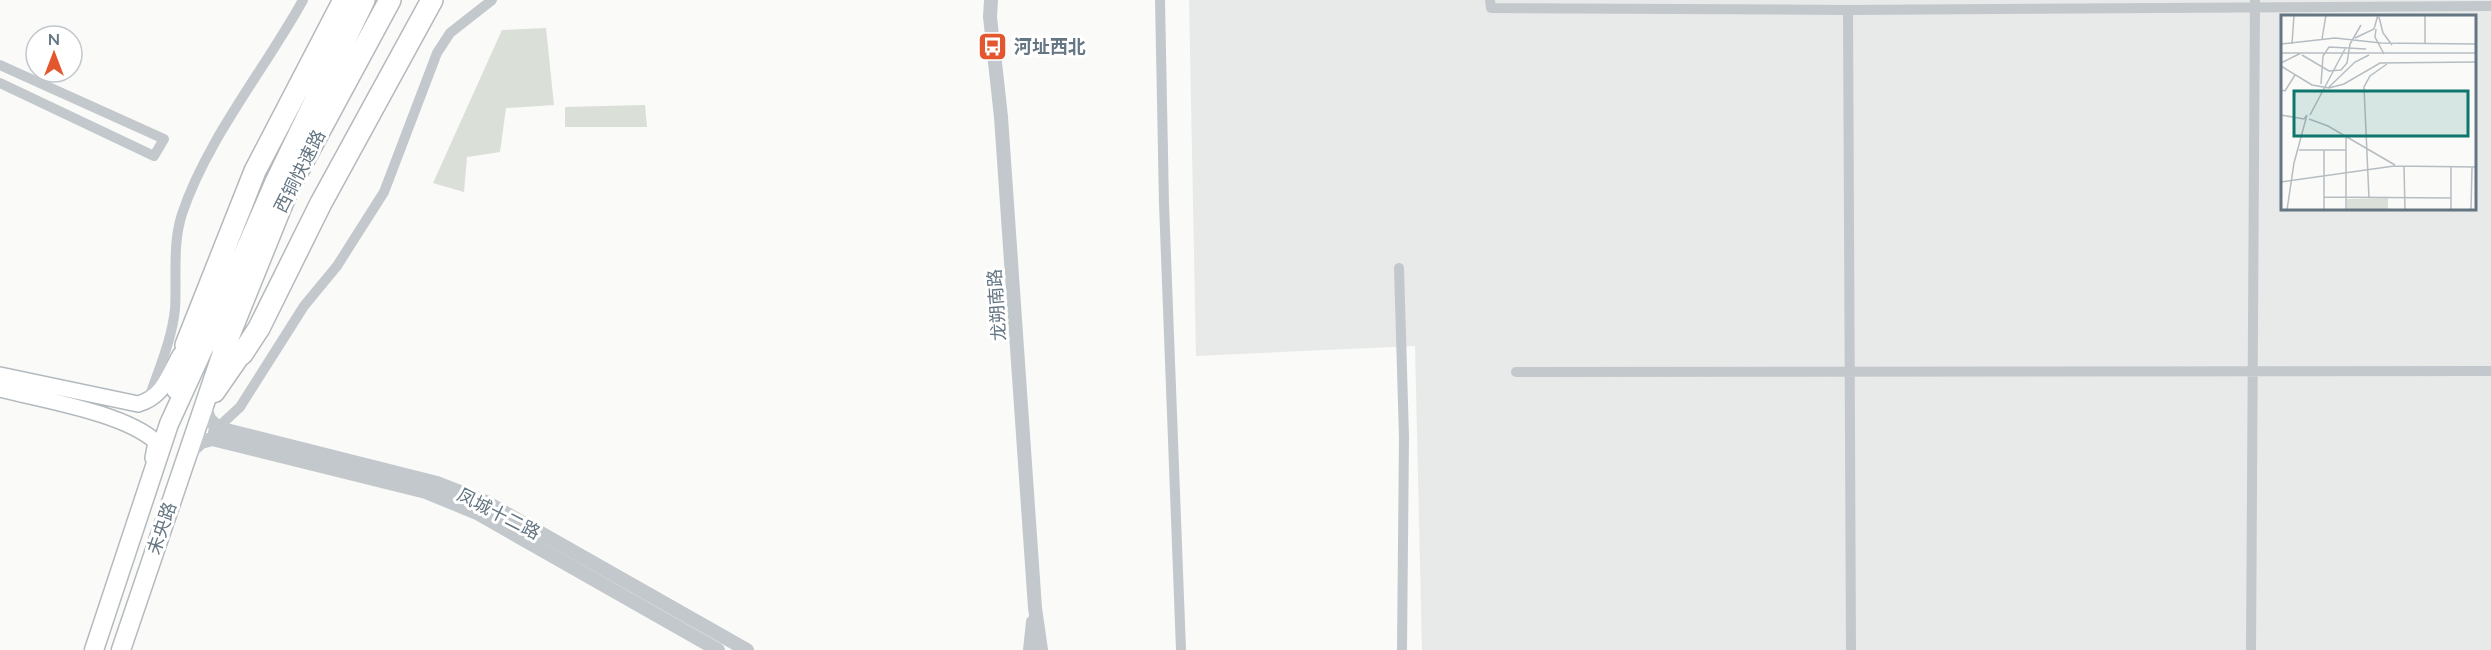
<svg xmlns="http://www.w3.org/2000/svg" width="2491" height="650" font-family="Lato,'Noto Sans SC',sans-serif">
  <style>
    .built { fill: #e8e9e9; fill-rule: evenodd }
    .green { fill: #dadfd7 }
    .lines { fill: none; stroke-linecap: round; stroke-linejoin: round }
    .secondary-casing { stroke: #b3babf; stroke-width: 18 }
    .primary-casing { stroke: #b5babe; stroke-width: 21 }
    .motorway-casing { stroke: #b4b9bd; stroke-width: 24 }
    .minor { stroke: #c3c8cc; stroke-width: 10 }
    .tertiary { stroke: #c3c8cc; stroke-width: 14 }
    .secondary { stroke: #fff; stroke-width: 15 }
    .primary { stroke: #fff; stroke-width: 18 }
    .motorway { stroke: #fff; stroke-width: 21 }
    .labels { text-anchor: middle; dominant-baseline: central; stroke-width: 6; stroke-linejoin: round; paint-order: stroke }
    .poi-label { font-size: 18px; font-weight: bold; fill: #657683; stroke: #fff; text-anchor: start }
    .street-label { font-size: 18px; fill: #657683; stroke: #fff }
    .inset-road { fill: none; stroke: #b5bdc2; stroke-width: 1.5 }
    .view { fill: #0f766e; fill-opacity: 0.15; stroke: #0f766e; stroke-width: 3 }
    .inset-edge { fill: none; stroke: #657683; stroke-width: 3 }
  </style>
  <rect width="100%" height="100%" fill="#fafaf8"/>
  <path class="built" d="M 1189,0 L 2491,0 L 2491,650 L 1422,650 L 1415,346 L 1196,356 ZM 2282,16 L 2474,16 L 2474,208 L 2282,208 Z"/>
  <path class="green" d="M 546,28 L 554,105 L 506,108 L 500,152 L 467,157 L 464,192 L 433,183 L 502,30 Z
    M 645,105 L 647,127 L 565,127 L 565,107 Z"/>
  <g class="lines">
    <defs>
      <path id="secondary" d="M 0,375 L 138,404 C 163,397 168,377 180,355
        M 0,389 C 42,400 125,413 156,442 L 153,458"/>
      <path id="primary" d="M 176,390 L 186,345
        M 215,393 L 242,354
        M 94,650 L 169,424 L 208,339
        M 121,650 L 223,350"/>
      <path id="motorway" d="M 208,339 L 276,182 L 364,0
        M 186,345 L 255,171 L 344,0
        M 223,350 L 288,189 L 390,0
        M 242,354 L 259,328 L 321,203 L 432,0"/>
    </defs>
    <use href="#secondary" class="secondary-casing"/>
    <use href="#primary" class="primary-casing"/>
    <use href="#motorway" class="motorway-casing"/>
    <path class="minor" d="M 1160,0 L 1164,204 L 1181,650
      M 1490,0 L 1491,8 L 1848,10 L 2491,6
      M 1848,10 L 1851,650
      M 0,65 L 164,139 L 154,156 L 0,83
      M 1399,268 L 1404,437 L 1402,650
      M 1516,372 L 2491,371
      M 148,401 C 158,371 172,340 175,309 C 177,277 172,245 182,214 C 207,139 265,69 303,0
      M 213,432 L 240,407 L 304,306 L 337,266 L 384,192 L 437,53 L 450,33 L 492,0
      M 2251,650 L 2255,0"/>
    <path class="tertiary" d="M 991,0 L 990,17 L 1001,117 L 1035,608 L 1041,650
      M 205,407 L 209,419 L 218,428 L 437,483 L 486,502 L 747,650
      M 187,455 L 201,442 L 212,439 L 426,492 L 477,513 L 718,650
      M 1030,650 L 1033,622"/>
    <use href="#secondary" class="secondary"/>
    <use href="#primary" class="primary"/>
    <use href="#motorway" class="motorway"/>
  </g>
  <defs>
    <symbol id="bus-square" viewBox="-11 -11 22 22"><rect x="-9" y="-9" width="18" height="18" rx="4" fill="#e4572e" stroke="#fff"/><path d="M-5-6H5V4H4V6H2V4H-2V6H-4V4H-5ZM-3.5-4V0h7V-4ZM-3.5 1.2v1.5H-2V1.2ZM2 1.2v1.5H3.5V1.2Z" fill="#fff"/></symbol>
  </defs>
  <g fill-rule="evenodd">
    <use href="#bus-square" x="976" y="30" width="33" height="33"/>
  </g>
  <g class="labels">
    <g class="poi-label">
      <text x="1014" y="46">河址西北</text>
    </g>
    <g class="street-label">
      <text transform="translate(299 171) rotate(-63)">西铜快速路</text>
      <text transform="translate(996 305) rotate(-94)">龙朔南路</text>
      <text transform="translate(499 513) rotate(27)">凤城十二路</text>
      <text transform="translate(161 528) rotate(-71)">未央路</text>
    </g>
  </g>
  <g transform="translate(2281 15)">
    <rect width="195" height="195" fill="#fafaf8"/>
    <path d="M 107,183 L 107,195 L 66,195 L 66,184 Z" fill="#dadfd7"/>
    <path class="inset-road" d="M 144,0 L 144,29M 98,2 L 102,18 L 111,30M 95,14 L 94,22 L 103,39M 74,23 L 93,14 L 97,0M 41,24 L 45,0M 0,29 L 54,23 L 100,28 L 195,29M 11,29 L 13,0M 0,38 L 195,38M 21,40 L 48,56 L 60,55 L 66,48 L 69,29 L 80,10M 0,48 L 20,38M 0,51 L 31,70 L 48,73 L 63,69 L 99,48 L 195,47M 40,69 L 42,41 L 48,32 L 85,34M 47,73 L 74,47 L 88,40M 0,75 L 4,76 L 14,60M 0,100 L 23,104 L 26,100M 29,100 L 64,34M 28,104 L 47,111 L 114,150M 18,135 L 65,135M 43,135 L 43,195M 123,151 L 124,195M 0,167 L 113,151 L 195,152M 43,182 L 170,183M 88,183 L 83,72 L 89,61 L 106,49M 6,195 L 13,148 L 26,100M 65,195 L 65,120M 170,195 L 170,152M 190,195 L 191,152"/>
    <path class="view" d="M 13,76 L 187,76 L 187,121 L 13,121 Z"/>
    <rect width="195" height="195" class="inset-edge"/>
  </g>
  <g transform="translate(54 54)"><circle r="28" fill="#ffffff" stroke="#c1c8cd" stroke-width="1.5"/>
  <path d="M0-4.5L10 22L0 15L-10 22Z" fill="#e4572e"/>
  <text y="-9" font-size="16" font-weight="bold" text-anchor="middle" fill="#657683">N</text>
  </g>
</svg>
